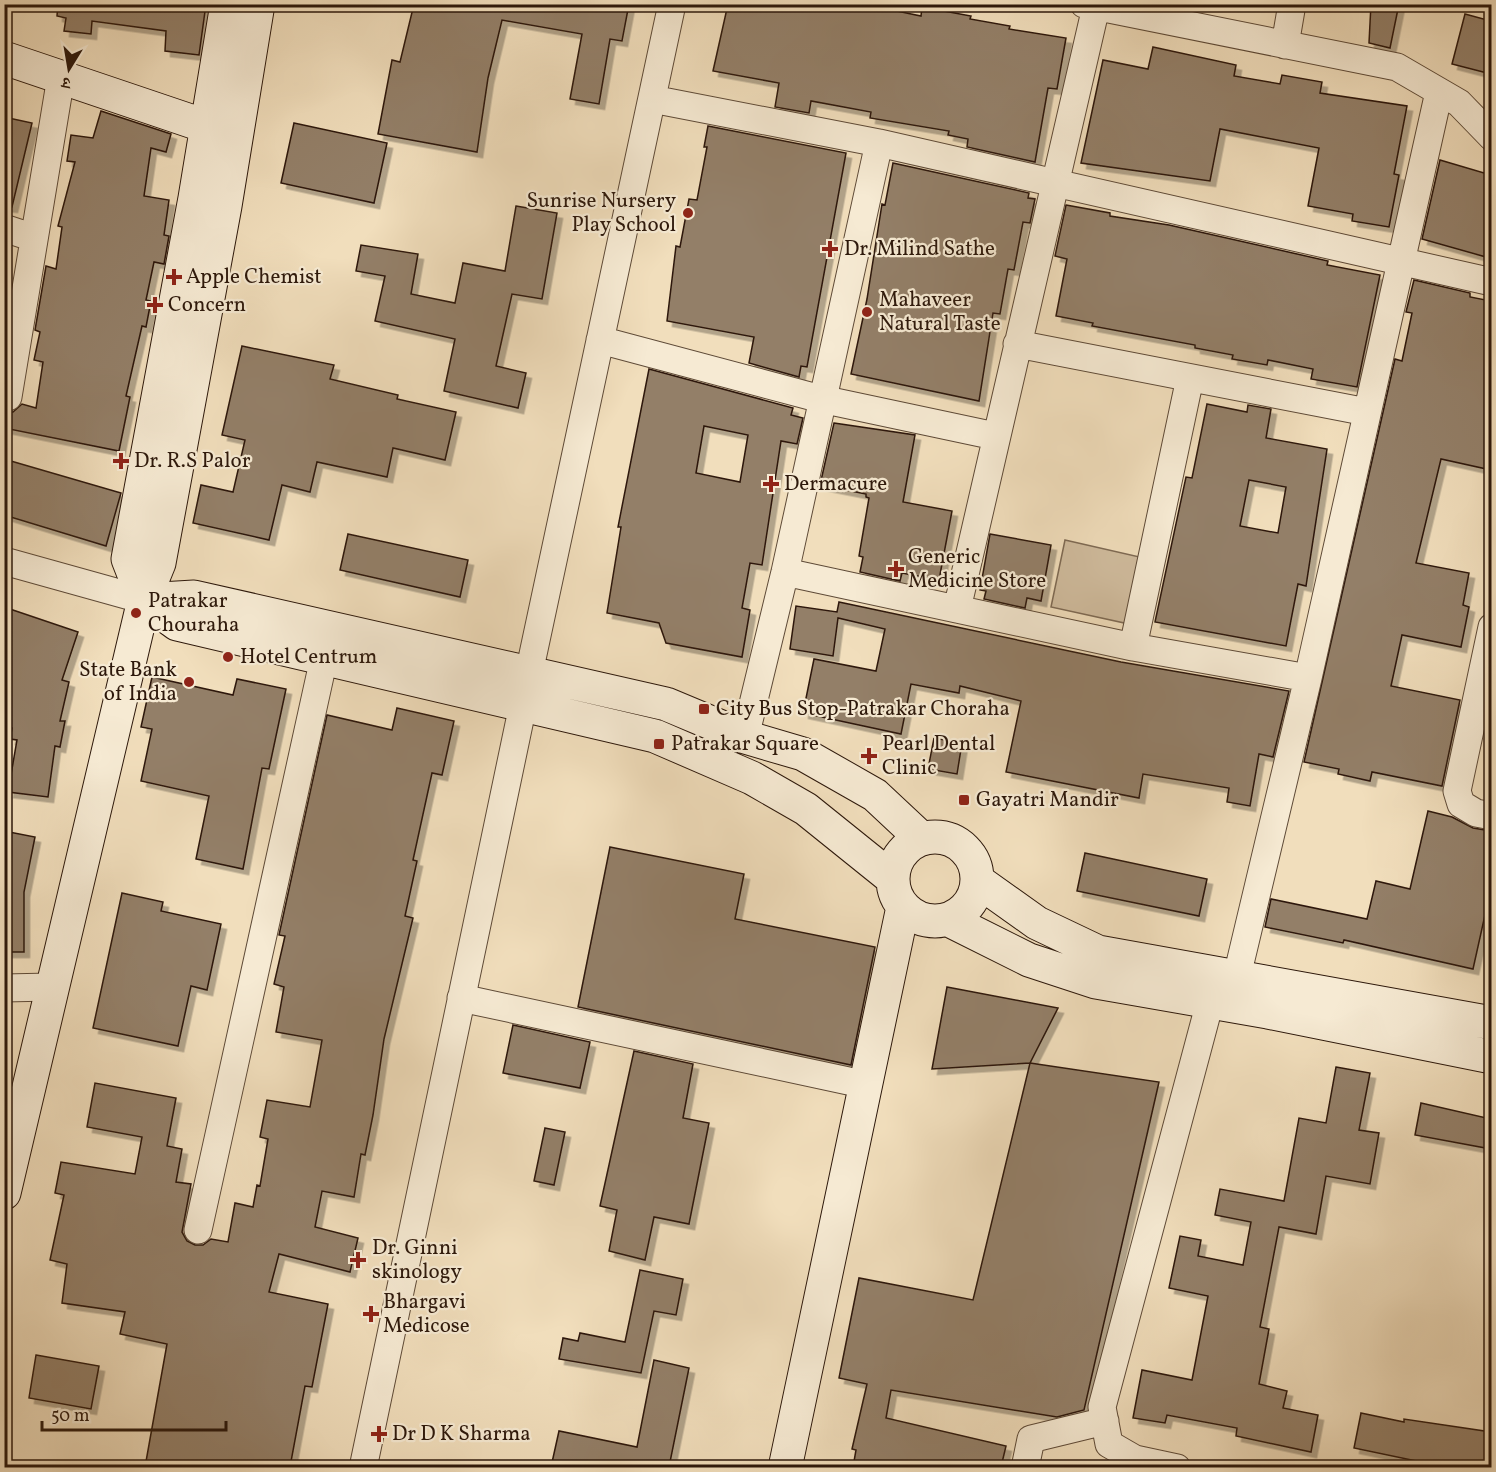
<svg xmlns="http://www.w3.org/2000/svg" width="1496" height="1472" font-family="Vollkorn,'Noto Serif Devanagari',serif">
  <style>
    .green { fill: #d0bc9e; stroke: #7e6a54; stroke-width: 1.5 }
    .building { fill: #937f67; stroke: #2d180b; stroke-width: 1.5; fill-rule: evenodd; filter: url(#shadow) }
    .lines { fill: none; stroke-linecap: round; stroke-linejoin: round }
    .street-casing { stroke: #5e4a37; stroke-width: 29 }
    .secondary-casing { stroke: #2d180b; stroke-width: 35 }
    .street { stroke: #f6ead3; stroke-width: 27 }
    .secondary { stroke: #f6ead3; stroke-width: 33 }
    .poi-dot { fill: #8f2418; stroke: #f6ead3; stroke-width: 2 }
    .labels { text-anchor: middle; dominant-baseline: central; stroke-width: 4.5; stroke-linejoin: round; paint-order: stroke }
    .poi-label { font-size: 21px; fill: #2d180b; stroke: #f6ead3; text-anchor: start }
  </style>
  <defs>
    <filter id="shadow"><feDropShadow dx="5.5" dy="5.5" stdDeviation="0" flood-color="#0004"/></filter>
  </defs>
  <rect width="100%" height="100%" fill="#f1debc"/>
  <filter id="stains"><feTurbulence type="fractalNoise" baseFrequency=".00333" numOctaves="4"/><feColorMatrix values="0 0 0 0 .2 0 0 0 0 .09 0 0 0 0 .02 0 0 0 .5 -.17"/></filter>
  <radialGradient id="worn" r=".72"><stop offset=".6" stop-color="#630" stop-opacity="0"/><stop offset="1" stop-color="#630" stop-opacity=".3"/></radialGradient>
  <path class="green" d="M 1065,540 L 1144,558 L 1129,624 L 1051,607 Z"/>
  <path class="building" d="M 58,4 L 206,4 L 199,55 L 165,51 L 166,31 L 92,21 L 91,34 L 64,31 L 66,18 L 57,16 Z
    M 414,4 L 629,4 L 622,41 L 610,39 L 599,104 L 570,99 L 582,34 L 502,20 L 488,78 L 477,152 L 378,134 L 392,60 L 400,62 Z
    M 728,4 L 882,4 L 882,8 L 921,16 L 922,7 L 971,16 L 970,19 L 1010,26 L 1009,29 L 1066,38 L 1057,89 L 1048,88 L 1035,162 L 967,147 L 968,139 L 948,135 L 949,131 L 870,118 L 871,112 L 811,101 L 809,113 L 775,107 L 779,83 L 713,71 Z
    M 1371,4 L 1399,4 L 1390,48 L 1369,43 Z
    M 1465,14 L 1491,21 L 1491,74 L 1452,64 Z
    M 1153,47 L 1236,65 L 1234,76 L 1280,84 L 1282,75 L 1322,82 L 1320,93 L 1407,106 L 1394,174 L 1399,175 L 1389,227 L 1352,221 L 1353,214 L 1308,206 L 1319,148 L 1220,129 L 1210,181 L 1081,163 L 1103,60 L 1148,69 Z
    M 101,111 L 171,134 L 166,152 L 151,148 L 144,196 L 169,200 L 164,235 L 169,236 L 164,264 L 154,262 L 146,300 L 151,301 L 146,327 L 142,326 L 126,396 L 130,397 L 119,451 L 4,428 L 4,412 L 13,412 L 22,404 L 36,408 L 43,362 L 34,360 L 40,332 L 35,330 L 46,266 L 56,269 L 62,227 L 58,226 L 75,162 L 67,161 L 71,135 L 93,138 Z
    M 4,117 L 32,123 L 12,207 L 4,206 Z
    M 294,123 L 387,143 L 374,203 L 281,183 Z
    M 708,126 L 846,153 L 807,367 L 801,366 L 799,377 L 749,363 L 754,337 L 667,321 L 676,246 L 680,247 L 689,199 L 697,200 L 707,147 L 704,147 Z
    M 1440,160 L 1491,175 L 1491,236 L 1486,257 L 1422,239 Z
    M 893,163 L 1029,193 L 1028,198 L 1035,199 L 1030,223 L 1023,222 L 1014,270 L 1008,269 L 1000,314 L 993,313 L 979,401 L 851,374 L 867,299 L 882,204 L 885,205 Z
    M 1066,205 L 1110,213 L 1110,216 L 1169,225 L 1328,261 L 1327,265 L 1380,275 L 1357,387 L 1311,379 L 1313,369 L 1268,360 L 1267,365 L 1232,359 L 1233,355 L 1195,348 L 1195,345 L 1092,326 L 1093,323 L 1056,316 L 1067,259 L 1055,256 Z
    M 516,206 L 557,213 L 542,299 L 512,294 L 496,366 L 526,373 L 518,408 L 444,391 L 455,339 L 375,321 L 385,276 L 356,271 L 361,245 L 418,254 L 411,294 L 455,303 L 463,263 L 505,271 Z
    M 1414,280 L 1470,293 L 1470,297 L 1491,301 L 1491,470 L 1441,459 L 1416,563 L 1469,573 L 1463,605 L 1469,607 L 1461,647 L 1402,635 L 1391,686 L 1460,700 L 1442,786 L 1372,772 L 1370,781 L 1338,774 L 1339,769 L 1304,762 L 1395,359 L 1402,361 L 1412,313 L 1406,312 Z
    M 242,346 L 334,365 L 330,379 L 398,395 L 397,399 L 456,412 L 445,460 L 393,448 L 387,477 L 317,462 L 310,492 L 282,485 L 269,540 L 193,523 L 201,485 L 233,492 L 245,440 L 222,435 Z
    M 649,369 L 793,408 L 791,415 L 803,418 L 797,444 L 781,441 L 762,565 L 750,563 L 742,608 L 750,610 L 742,657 L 666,643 L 659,623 L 607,613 L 621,527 L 618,527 ZM 704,426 L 748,435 L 740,482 L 696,473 Z
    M 1207,404 L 1247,412 L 1248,405 L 1271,409 L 1266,438 L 1327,449 L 1306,586 L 1298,584 L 1286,646 L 1155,622 L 1186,477 L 1192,478 ZM 1249,480 L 1286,487 L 1278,533 L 1240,526 Z
    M 834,423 L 915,435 L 903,502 L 952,511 L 939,580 L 902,573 L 900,581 L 860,572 L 863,557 L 859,556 L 869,498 L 866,497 L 866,494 L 820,485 Z
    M 4,459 L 121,493 L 106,546 L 4,515 Z
    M 348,534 L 468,560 L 460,597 L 340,570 Z
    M 990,534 L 1051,545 L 1041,601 L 1027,598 L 1025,608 L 984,599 L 986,591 L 980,590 Z
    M 839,602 L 1121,662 L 1289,691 L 1273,757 L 1259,754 L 1250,806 L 1227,802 L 1229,788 L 1143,774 L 1139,798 L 1006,772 L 1021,701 L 960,686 L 959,693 L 911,684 L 901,734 L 803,713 L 814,659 L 876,671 L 885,629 L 838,618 L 833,656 L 790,649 L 796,606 L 837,612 Z
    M 4,607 L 78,632 L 62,680 L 69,682 L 60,721 L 65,721 L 60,747 L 55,746 L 48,797 L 8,792 L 17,740 L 10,739 L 12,728 L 4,726 Z
    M 152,677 L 233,695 L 237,679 L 286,689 L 269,769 L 262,768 L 243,869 L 196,859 L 209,796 L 141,781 L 152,729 L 141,727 Z
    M 397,708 L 454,721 L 442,775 L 432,773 L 413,860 L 417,861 L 405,916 L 413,918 L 384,1039 L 373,1115 L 365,1155 L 361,1154 L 354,1197 L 322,1191 L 315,1227 L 358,1238 L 350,1272 L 279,1254 L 269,1292 L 328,1304 L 312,1387 L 305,1386 L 290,1467 L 145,1467 L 167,1344 L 120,1334 L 125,1312 L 62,1303 L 67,1264 L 50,1260 L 64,1195 L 55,1193 L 61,1162 L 135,1174 L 142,1137 L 87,1127 L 95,1083 L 176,1098 L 167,1146 L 182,1149 L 176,1182 L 191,1184 L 182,1232 L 187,1241 L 195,1245 L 203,1245 L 211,1239 L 228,1242 L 235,1203 L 253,1207 L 257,1185 L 260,1186 L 268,1139 L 260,1137 L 267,1100 L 310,1107 L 322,1040 L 276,1032 L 284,987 L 274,984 L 285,936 L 279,935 L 327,715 L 392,730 Z
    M 934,738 L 962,743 L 957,774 L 928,769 Z
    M 1428,811 L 1452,817 L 1473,828 L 1491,831 L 1491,888 L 1473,969 L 1344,940 L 1343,943 L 1265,927 L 1271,899 L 1367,919 L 1376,881 L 1410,889 Z
    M 4,831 L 35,837 L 24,892 L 24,952 L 4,952 Z
    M 610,847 L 744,874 L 735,919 L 875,947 L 851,1065 L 578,1007 Z
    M 1085,853 L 1207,879 L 1199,916 L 1077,891 Z
    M 122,893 L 163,902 L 161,911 L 221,924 L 207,990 L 191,986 L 178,1046 L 93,1028 Z
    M 947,987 L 1058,1008 L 1030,1063 L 932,1069 Z
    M 513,1025 L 590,1042 L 580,1088 L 503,1073 Z
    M 634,1051 L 693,1064 L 683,1118 L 709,1123 L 689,1224 L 654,1217 L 645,1260 L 609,1251 L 617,1210 L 600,1206 Z
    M 1030,1063 L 1159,1082 L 1084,1410 L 1057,1417 L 891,1390 L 886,1418 L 1006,1446 L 1001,1467 L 853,1467 L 856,1450 L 852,1449 L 867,1384 L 839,1378 L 859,1278 L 973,1300 Z
    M 1336,1067 L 1370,1073 L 1359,1130 L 1379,1133 L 1370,1184 L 1326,1176 L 1316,1234 L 1279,1227 L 1260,1327 L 1269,1329 L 1259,1384 L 1287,1391 L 1283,1408 L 1318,1415 L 1311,1452 L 1236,1436 L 1237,1428 L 1167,1415 L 1165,1423 L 1133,1418 L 1142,1370 L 1192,1380 L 1208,1296 L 1169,1288 L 1180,1236 L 1201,1240 L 1198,1256 L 1243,1265 L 1251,1222 L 1215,1215 L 1220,1189 L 1284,1201 L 1299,1118 L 1326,1123 Z
    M 1421,1103 L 1491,1119 L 1491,1149 L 1415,1135 Z
    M 545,1128 L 565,1132 L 554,1185 L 534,1181 Z
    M 640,1270 L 683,1279 L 676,1315 L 654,1311 L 641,1373 L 559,1359 L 563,1338 L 578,1341 L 580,1333 L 625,1342 Z
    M 36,1355 L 99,1366 L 91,1409 L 29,1398 Z
    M 654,1360 L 689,1368 L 669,1467 L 551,1467 L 559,1431 L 637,1447 Z
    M 1361,1413 L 1404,1422 L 1404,1419 L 1491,1432 L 1491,1467 L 1445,1467 L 1354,1448 Z"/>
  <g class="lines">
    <defs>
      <path id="street" d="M 1084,4 L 1397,67 L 1459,103 L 1492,137
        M 1285,45 L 1292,4
        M 652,99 L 879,143 L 1492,282
        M 4,228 L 34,238
        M 600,340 L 821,399 L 995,436
        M 1017,344 L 1367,412
        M 4,396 L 8,397 L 61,77
        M 4,561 L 144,600
        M 785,572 L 1133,647 L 1308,678
        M 957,609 L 1096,7
        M 1492,627 L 1457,791 L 1461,804 L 1476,813 L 1492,816
        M 1133,647 L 1190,378
        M 529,673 L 672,4
        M 745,737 L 785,572 L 879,143
        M 1237,976 L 1308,678 L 1439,92
        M 4,988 L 51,987
        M 461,998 L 867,1085
        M 198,1230 L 324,658
        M 363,1468 L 523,705
        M 1025,1468 L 1031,1439 L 1105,1421
        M 1177,1468 L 1135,1459 L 1109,1444 L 1102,1407 L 1210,1002"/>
      <path id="secondary" d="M 227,4 L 195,198 L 128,559 L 144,600 L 177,624 L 655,736 L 752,778 L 806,809 L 893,879
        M 4,58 L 226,133
        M 144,600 L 194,597 L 666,704 L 745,737 L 803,754 L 875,795 L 922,839
        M893 879a42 42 0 1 1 84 0a42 42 0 1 1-84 0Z
        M 978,881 L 1037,923 L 1098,952 L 1492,1023
        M 949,920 L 1029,960 L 1096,982 L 1268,1012 L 1492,1057
        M 4,1193 L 144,600 L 159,563 L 225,206 L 258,4
        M 785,1468 L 903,907"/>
    </defs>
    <use href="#street" class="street-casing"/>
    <use href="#secondary" class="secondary-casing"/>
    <use href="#street" class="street"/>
    <use href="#secondary" class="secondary"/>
  </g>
  <g class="poi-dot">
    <circle cx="688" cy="213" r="6"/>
    <path d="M827 240h6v6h6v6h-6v6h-6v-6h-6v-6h6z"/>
    <path d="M171 268h6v6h6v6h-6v6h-6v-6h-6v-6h6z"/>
    <path d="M152 296h6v6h6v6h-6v6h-6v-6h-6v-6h6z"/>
    <circle cx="867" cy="312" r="6"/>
    <path d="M118 452h6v6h6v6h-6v6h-6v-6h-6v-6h6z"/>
    <path d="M768 475h6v6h6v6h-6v6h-6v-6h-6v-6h6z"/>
    <path d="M893 560h6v6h6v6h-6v6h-6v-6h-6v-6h6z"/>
    <circle cx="136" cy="613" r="6"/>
    <circle cx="228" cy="657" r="6"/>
    <circle cx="189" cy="682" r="6"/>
    <rect x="698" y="703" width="12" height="12" rx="3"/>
    <rect x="653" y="738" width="12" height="12" rx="3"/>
    <path d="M866 747h6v6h6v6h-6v6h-6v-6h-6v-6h6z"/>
    <rect x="958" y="794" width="12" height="12" rx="3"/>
    <path d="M355 1251h6v6h6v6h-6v6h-6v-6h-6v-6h6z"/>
    <path d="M368 1305h6v6h6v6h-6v6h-6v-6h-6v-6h6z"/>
    <path d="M376 1425h6v6h6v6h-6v6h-6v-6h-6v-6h6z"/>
  </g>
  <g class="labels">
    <g class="poi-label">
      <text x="676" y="201" text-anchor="end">Sunrise Nursery<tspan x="676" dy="24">Play School</tspan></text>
      <text x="844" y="249">Dr. Milind Sathe</text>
      <text x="186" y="277">Apple Chemist</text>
      <text x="879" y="300">Mahaveer<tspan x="879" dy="24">Natural Taste</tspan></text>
      <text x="168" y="305">Concern</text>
      <text x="134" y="461">Dr. R.S Palor</text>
      <text x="784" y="484">Dermacure</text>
      <text x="908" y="557">Generic<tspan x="908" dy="24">Medicine Store</tspan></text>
      <text x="148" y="601">Patrakar<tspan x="148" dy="24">Chouraha</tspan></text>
      <text x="240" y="657">Hotel Centrum</text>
      <text x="177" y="670" text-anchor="end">State Bank<tspan x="177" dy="24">of India</tspan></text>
      <text x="716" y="709">City Bus Stop-Patrakar Choraha</text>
      <text x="671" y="744">Patrakar Square</text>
      <text x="882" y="744">Pearl Dental<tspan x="882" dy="24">Clinic</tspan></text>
      <text x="976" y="800">Gayatri Mandir</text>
      <text x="372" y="1248">Dr. Ginni<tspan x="372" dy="24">skinology</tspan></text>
      <text x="383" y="1302">Bhargavi<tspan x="383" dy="24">Medicose</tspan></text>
      <text x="392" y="1434">Dr D K Sharma</text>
    </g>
  </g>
  <rect width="1496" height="1472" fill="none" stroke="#f1debc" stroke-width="24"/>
  <rect x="6" y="6" width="1484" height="1460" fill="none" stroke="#2d180b" stroke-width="3"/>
  <rect x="12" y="12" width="1472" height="1448" fill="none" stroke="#2d180b" stroke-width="1.5"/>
  <g transform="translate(69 69) rotate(191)" stroke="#f6ead3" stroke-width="4.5" paint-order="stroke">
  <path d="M0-4.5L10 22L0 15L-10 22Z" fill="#2d180b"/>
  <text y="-9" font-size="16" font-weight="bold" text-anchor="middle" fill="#2d180b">उ</text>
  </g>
  <path d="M42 1421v9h184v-9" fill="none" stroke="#2d180b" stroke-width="3"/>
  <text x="51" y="1421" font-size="18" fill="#2d180b" stroke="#f6ead3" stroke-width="4.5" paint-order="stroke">50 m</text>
  <rect width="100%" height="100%" filter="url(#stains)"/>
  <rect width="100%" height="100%" fill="url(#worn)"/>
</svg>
